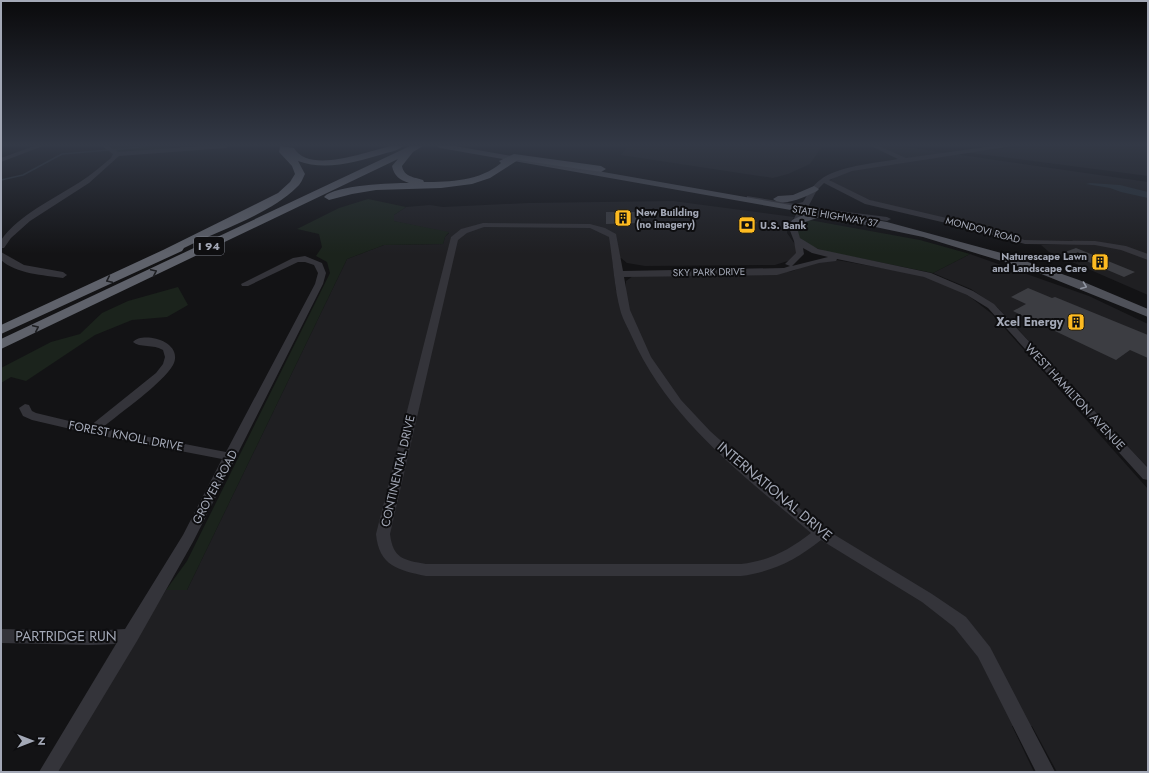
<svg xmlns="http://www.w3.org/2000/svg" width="1149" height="773" font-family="Jost,sans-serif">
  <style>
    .built { fill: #1f1f22 }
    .green { fill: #1b231c }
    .water { fill: #283139 }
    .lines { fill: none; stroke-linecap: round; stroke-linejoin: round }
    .stream { stroke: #283139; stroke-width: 1.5 }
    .building { fill: #3c3d42 }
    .minor { fill: #34343a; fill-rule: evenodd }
    .major { fill: #4f5159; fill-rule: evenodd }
    .highway { fill: #5f626b; fill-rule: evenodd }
    .oneway { stroke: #1e1f22 }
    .oneway2 { stroke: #9297a3 }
    .labels { text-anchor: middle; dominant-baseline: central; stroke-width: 4; stroke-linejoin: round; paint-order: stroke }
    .far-poi-label { font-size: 10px; font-weight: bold; fill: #a3a8b6; stroke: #0e0e10; text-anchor: start }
    .far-street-label { font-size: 10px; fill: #a3a8b6; stroke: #0e0e10 }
    .shield { fill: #0e0e10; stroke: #767a84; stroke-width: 1 }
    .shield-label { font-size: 11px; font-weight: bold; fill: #a3a8b6 }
    .poi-label { font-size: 12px; font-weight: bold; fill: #a3a8b6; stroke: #0e0e10; text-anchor: end }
    .street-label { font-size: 12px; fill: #a3a8b6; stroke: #0e0e10 }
    .near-street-label { font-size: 14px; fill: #a3a8b6; stroke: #0e0e10 }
  </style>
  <rect width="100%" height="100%" fill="#131315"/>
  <path class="built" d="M 628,146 L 822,146 L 810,164 L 788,174 L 773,178 L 621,155 Z
    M 859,146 L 899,146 L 1148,182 L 1148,295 L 1049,252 L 1041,245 L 1076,244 L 1072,240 L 1025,240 L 872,201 L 830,181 L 834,177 L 853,169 L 908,161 L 877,147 Z
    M 1034,146 L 1148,146 L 1148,176 L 965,152 Z
    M 673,201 L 794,217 L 788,226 L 787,233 L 799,250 L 791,260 L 775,265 L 645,266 L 627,263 L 621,258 L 612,258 L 616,291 L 626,291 L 626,281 L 633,276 L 778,273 L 793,271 L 810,263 L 837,260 L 910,273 L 937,280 L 969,296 L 992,314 L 1148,489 L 1148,772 L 1057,772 L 1032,726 L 1012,726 L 1034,772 L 58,772 L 128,651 L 166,590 L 187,590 L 347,259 L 384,245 L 443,244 L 445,237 L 449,233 L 393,221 L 394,215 L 406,207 L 430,205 L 443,207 L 528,203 Z
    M 970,254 L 1089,296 L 1148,324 L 1148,468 L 997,307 L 971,289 L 933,273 Z"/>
  <path class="green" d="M 107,146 L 173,146 L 169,150 L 124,153 L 114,152 Z
    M 368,199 L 406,207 L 394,215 L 394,221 L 449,232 L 445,237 L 443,244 L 384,245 L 347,259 L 187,590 L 166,590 L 187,561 L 330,273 L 327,262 L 316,256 L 322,247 L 319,234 L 297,229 L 339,208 Z
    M 804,219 L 920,240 L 970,254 L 933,273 L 829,252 C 818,249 795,243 797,228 Z
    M 178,287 L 188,305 L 167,317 L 132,320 L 95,335 L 26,381 L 11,377 L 1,383 L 1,368 L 51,342 L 80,334 L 102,313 L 128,301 Z"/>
  <path class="water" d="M 1090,183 L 1120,185 L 1148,192 L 1148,198 L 1121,192 L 1110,188 L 1086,184 Z"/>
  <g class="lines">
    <path class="stream" d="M 113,150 L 148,146
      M 1,180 L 23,175 L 62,154 L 109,150"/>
  </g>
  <path class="building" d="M 606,212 L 639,212 L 641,223 L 606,224 Z
    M 742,220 L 757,222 L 754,228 L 738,227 Z
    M 1076,248 L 1135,272 L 1124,277 L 1065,252 Z
    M 1028,288 L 1052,298 L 1055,297 L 1148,335 L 1148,358 L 1130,350 L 1116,360 L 1013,311 L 1026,304 L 1011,297 Z"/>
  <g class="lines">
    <path class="minor" d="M 34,146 L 43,146 L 1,162 L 1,158 Z
      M 102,146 L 109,146 L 118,152 L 199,146 L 229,146 L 226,148 L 119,156 L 89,183 L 30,221 L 11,238 L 4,248 L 1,248 L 1,240 C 20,214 52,200 80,182 C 91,175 101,166 111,158 L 113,154 Z
      M 871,146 L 879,146 L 906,158 L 993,146 L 1013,146 L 852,171 L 829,180 L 870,200 L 968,223 L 1025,240 L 1095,241 L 1126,246 L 1148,254 L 1148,260 L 1121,250 L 1095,245 L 1025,244 L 963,227 L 865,204 L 824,183 L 817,190 L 808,207 L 887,217 L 891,219 L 887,221 L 813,211 L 805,212 L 797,228 L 800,238 L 818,249 L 931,273 L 973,291 L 994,304 L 1148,468 L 1148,480 L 1143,479 L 988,308 L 967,295 L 924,277 L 837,259 L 836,261 L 819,263 L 777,275 L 624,277 L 630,310 L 651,357 L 681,400 L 710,431 L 759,475 L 825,529 L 932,594 L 966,617 L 990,647 L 1055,772 L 1036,772 L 978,657 L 954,627 L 922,602 L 821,540 C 796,560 772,572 741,576 L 426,576 C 398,570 379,566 376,534 L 451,237 L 461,229 L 483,223 L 590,224 L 605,228 L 616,234 L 623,271 L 784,268 L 790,266 L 785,264 L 796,253 L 794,241 L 789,228 L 800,207 L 795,208 L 750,200 L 747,200 L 747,196 L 795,204 L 803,202 C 808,194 812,186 820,180 C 837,166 876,163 898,159 ZM 484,227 L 590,228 L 609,237 C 613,261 614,286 620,309 C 622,318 628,328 632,337 C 668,419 744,476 811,533 C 789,550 769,561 741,564 L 426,564 C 404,560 393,559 390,534 L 458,240 L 467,233 ZM 803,248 L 812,253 L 828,257 L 792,266 L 804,254 Z
      M 1,252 L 24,265 L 63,272 L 67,275 L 63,278 C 44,275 16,274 1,260 Z
      M 305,256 L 322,263 L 326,273 L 323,284 L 237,455 L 238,457 L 234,461 L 193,542 L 137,641 L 58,772 L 39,772 L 116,644 L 91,645 L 1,643 L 1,629 L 91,631 L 125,629 L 183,535 L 222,459 L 92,434 L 32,420 L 23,416 L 19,408 L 25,404 L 29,405 L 32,411 L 36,413 L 90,426 L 156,373 L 163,364 L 165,357 L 163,350 C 154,344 139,348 133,342 C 142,331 185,341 173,365 C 163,383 120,413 102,428 L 226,452 L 315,284 L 318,273 L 314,265 L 305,262 L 298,262 L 248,286 L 242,286 L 241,284 L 293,258 Z"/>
    <path class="major" d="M 436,146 L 455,146 L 887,222 L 1005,254 L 1079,280 L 1148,309 L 1148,317 L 1034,271 L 923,237 L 823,216 L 796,225 L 791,222 L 792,220 L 808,213 L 440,148 Z
      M 814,186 L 819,189 L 817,191 C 807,196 783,208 773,199 L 778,196 L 793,195 Z"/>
    <path class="highway" d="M 280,146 L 294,148 C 309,174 365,152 387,147 C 392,145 398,146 403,146 C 398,151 389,152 383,154 C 357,162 325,171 298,161 L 305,174 C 303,178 301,184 297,187 C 269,215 219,230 184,248 L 182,251 L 1,334 L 1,325 L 163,250 L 278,193 L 290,182 L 295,174 L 292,166 L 279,152 Z
      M 410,146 L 423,146 L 413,152 L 402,166 C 404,177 414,177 423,180 L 424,182 C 450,182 480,181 501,163 L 499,161 L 514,154 L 601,166 L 606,169 L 601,172 L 518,160 L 490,178 L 472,184 L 441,188 L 376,190 L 352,194 L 329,200 L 324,197 C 334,185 393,183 409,183 C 400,180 394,176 392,166 L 398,159 L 1,349 L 1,339 Z"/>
  </g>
  <defs><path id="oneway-chevron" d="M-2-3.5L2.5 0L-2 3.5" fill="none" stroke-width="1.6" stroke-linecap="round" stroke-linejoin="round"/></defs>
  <g class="oneway">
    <use href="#oneway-chevron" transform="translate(154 272) rotate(-25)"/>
    <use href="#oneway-chevron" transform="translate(109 280) rotate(155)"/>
    <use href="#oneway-chevron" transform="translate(36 328) rotate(-25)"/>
  </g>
  <use class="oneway2" href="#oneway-chevron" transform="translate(1084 286) rotate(21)"/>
  <linearGradient id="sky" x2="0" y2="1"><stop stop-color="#0a0a0c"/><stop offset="0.57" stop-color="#333946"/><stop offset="1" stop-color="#333946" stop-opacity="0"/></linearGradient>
  <rect width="1149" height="254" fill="url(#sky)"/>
  <defs>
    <symbol id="building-square" viewBox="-11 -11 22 22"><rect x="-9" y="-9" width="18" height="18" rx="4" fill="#febb21" stroke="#0e0e10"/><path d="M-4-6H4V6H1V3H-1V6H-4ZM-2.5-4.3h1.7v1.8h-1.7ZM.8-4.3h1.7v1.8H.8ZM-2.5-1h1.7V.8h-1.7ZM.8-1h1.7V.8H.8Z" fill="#111"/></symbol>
    <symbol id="bank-square" viewBox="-11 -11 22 22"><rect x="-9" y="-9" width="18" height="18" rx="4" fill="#febb21" stroke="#0e0e10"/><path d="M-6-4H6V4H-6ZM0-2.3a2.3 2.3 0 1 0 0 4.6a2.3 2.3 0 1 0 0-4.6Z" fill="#111"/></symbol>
  </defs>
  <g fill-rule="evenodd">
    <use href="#building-square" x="613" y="208" width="20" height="20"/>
    <use href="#bank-square" x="737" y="215" width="20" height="20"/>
    <use href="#building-square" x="1090" y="252" width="20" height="20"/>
    <use href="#building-square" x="1066" y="312" width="20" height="20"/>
  </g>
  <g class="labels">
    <g class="far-poi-label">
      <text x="636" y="212">New Building<tspan x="636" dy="12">(no imagery)</tspan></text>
      <text x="760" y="225">U.S. Bank</text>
      <text x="1087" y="256" text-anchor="end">Naturescape Lawn<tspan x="1087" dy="12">and Landscape Care</tspan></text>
    </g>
    <g class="far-street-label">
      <text transform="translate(835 216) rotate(10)">STATE HIGHWAY 37</text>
      <text transform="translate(983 230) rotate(15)">MONDOVI ROAD</text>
      <text transform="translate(709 272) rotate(-1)">SKY PARK DRIVE</text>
    </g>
    <rect class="shield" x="194" y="237" width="30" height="18" rx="3"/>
    <g class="shield-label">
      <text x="209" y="246">I 94</text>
    </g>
    <g class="poi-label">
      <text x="1063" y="322">Xcel Energy</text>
    </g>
    <g class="street-label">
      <text transform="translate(1075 397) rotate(47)">WEST HAMILTON AVENUE</text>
      <text transform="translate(126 436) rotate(11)">FOREST KNOLL DRIVE</text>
      <text transform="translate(398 471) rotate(-77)">CONTINENTAL DRIVE</text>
      <text transform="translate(215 487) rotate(-62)">GROVER ROAD</text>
    </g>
    <g class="near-street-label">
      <text transform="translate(775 491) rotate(40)">INTERNATIONAL DRIVE</text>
      <text x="66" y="636">PARTRIDGE RUN</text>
    </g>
  </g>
  <rect width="1149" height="773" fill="none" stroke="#a3a8b6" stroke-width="4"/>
  <g transform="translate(32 741) rotate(90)" stroke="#0e0e10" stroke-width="3" paint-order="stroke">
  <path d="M0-3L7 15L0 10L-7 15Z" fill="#a3a8b6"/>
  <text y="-6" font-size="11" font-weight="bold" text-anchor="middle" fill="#a3a8b6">N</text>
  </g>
</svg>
